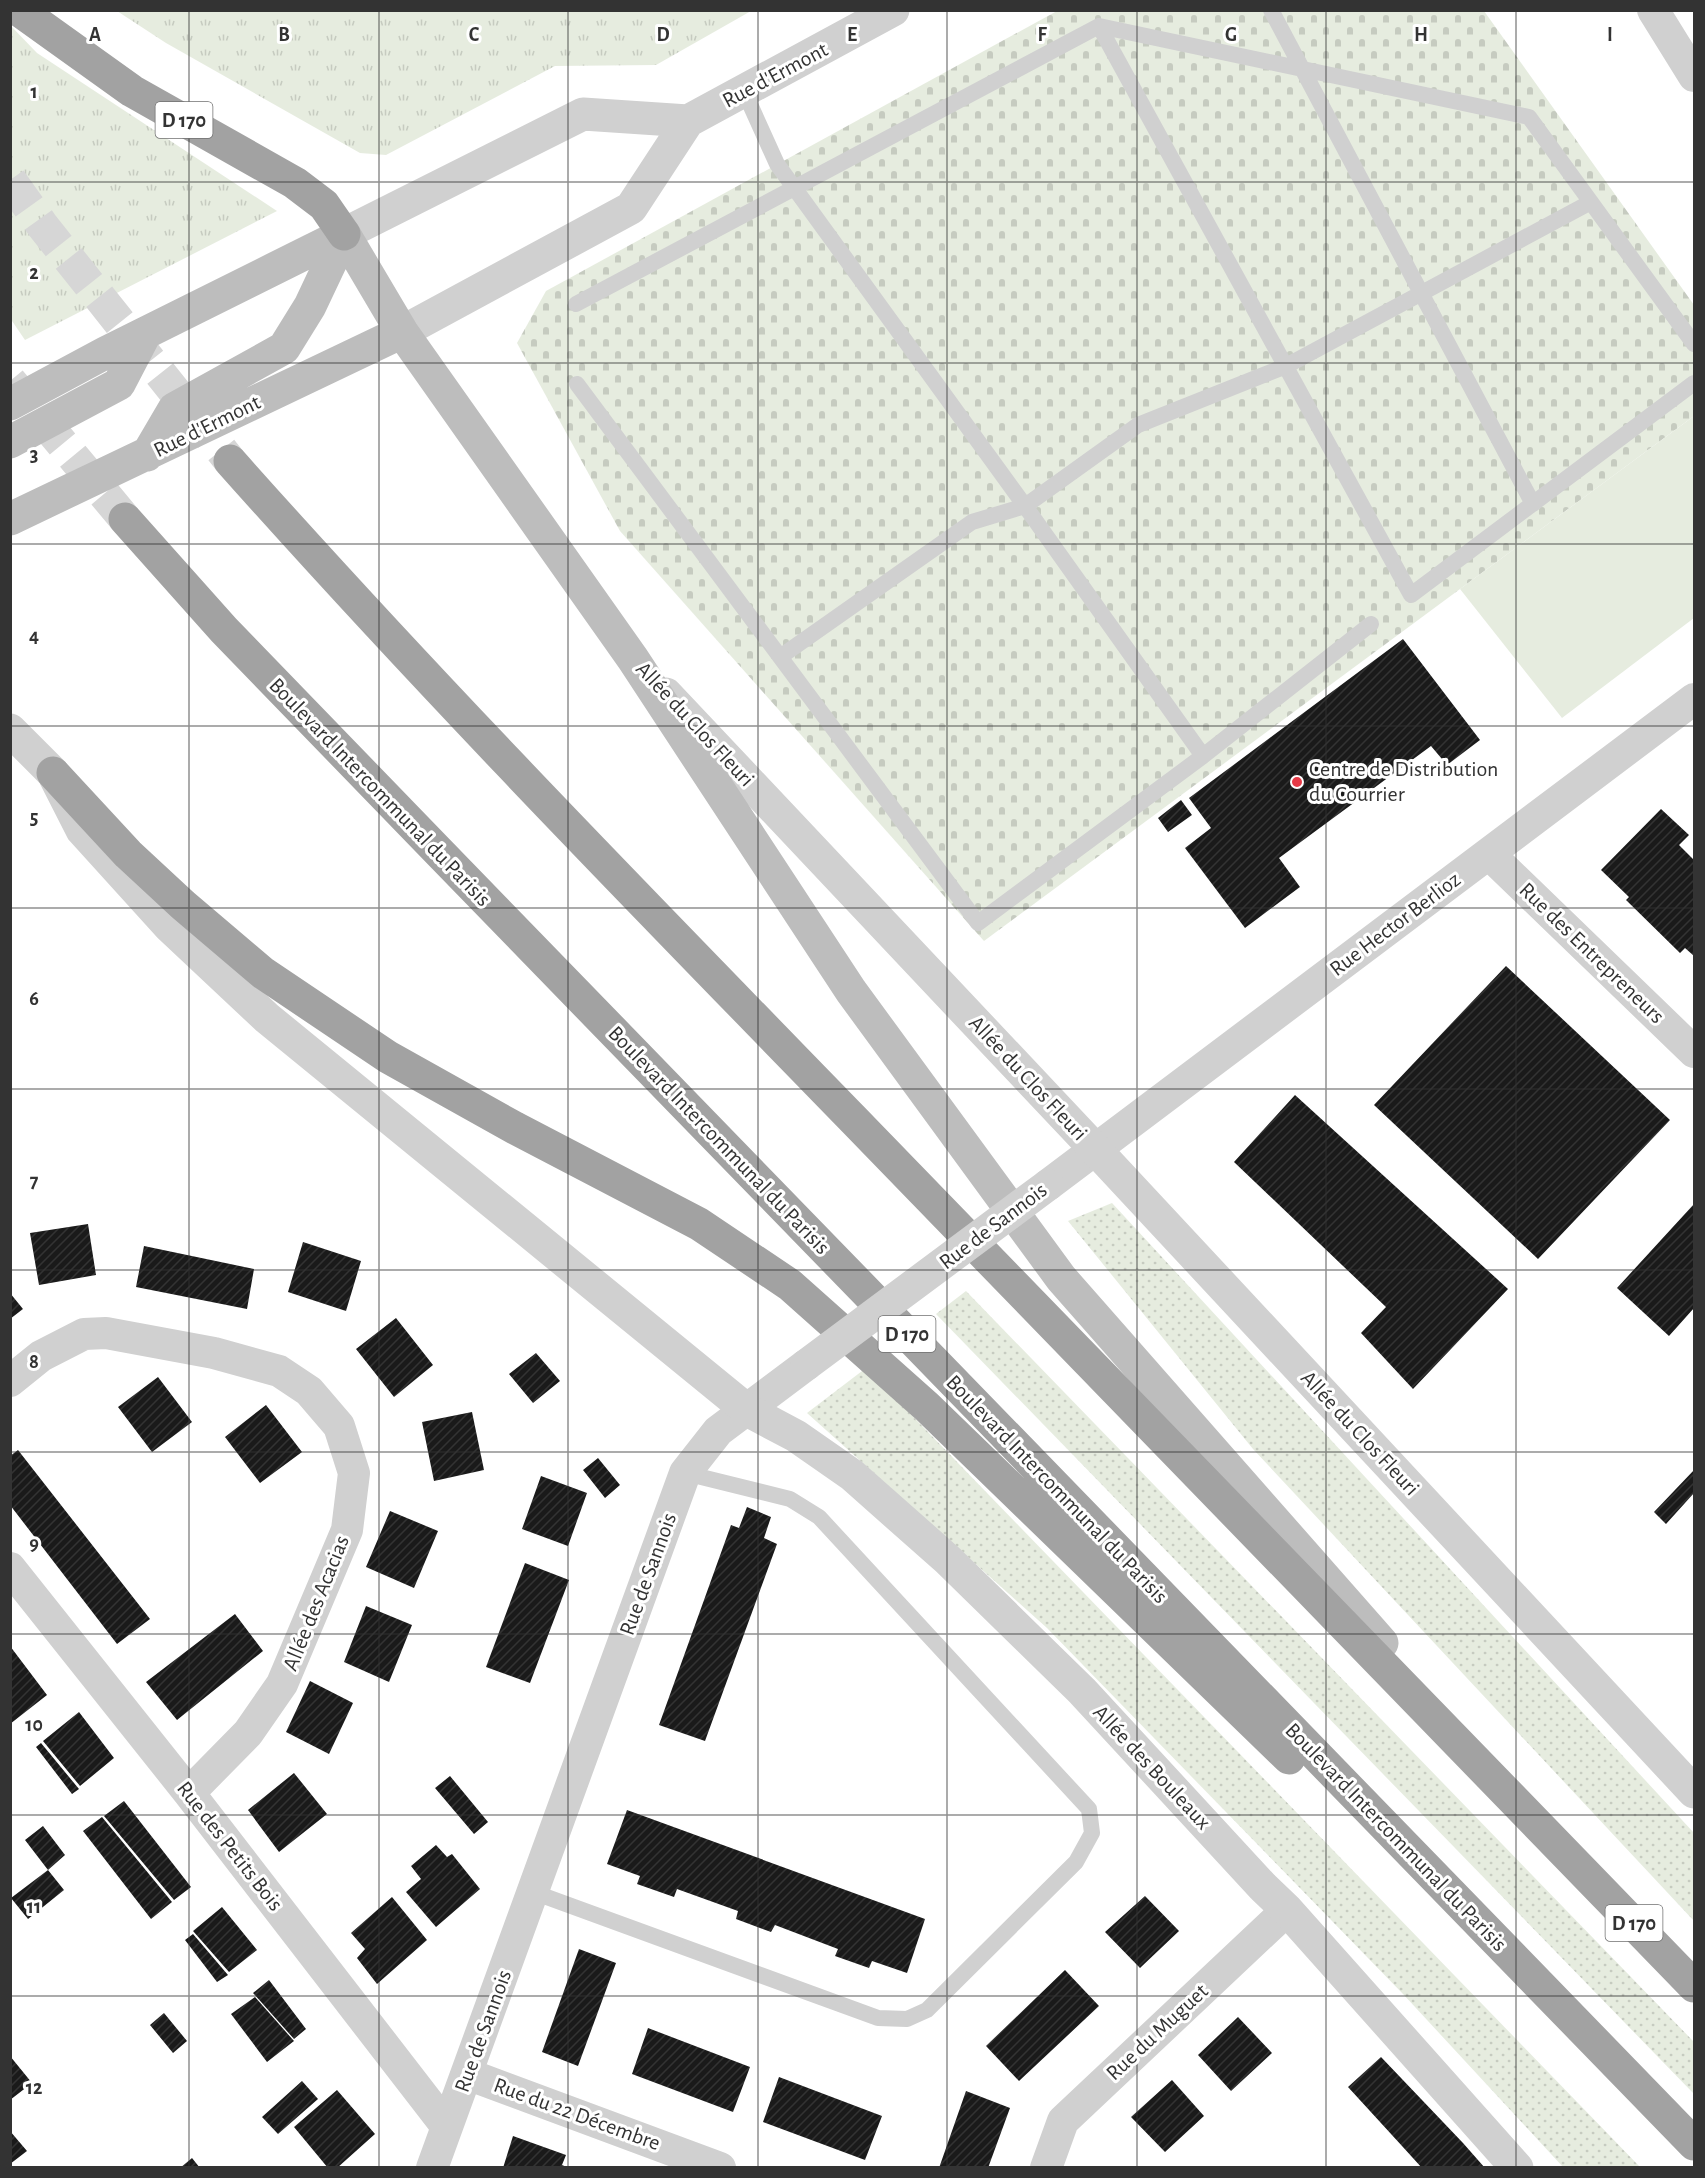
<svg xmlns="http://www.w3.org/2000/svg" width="1705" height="2178" font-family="'Alegreya Sans',sans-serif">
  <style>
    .grass { fill: url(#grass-dots) }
    .cemetery { fill: url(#cemetery-stones) }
    .park { fill: url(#park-tufts) }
    .garden { fill: #e6ecdf }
    .building { fill: url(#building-hatch) }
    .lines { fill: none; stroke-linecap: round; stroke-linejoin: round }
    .trunk-tunnel { stroke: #d6d6d6; stroke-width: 33; stroke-dasharray: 33 16; stroke-linecap: butt }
    .service { stroke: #d0d0d0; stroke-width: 16 }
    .minor { stroke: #d0d0d0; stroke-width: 32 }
    .tertiary { stroke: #d0d0d0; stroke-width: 33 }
    .secondary { stroke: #bdbdbd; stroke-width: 33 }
    .trunk { stroke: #a2a2a2; stroke-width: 33 }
    .minor-bridge { stroke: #d0d0d0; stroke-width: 32 }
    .grid { fill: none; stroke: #333; stroke-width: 1.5; stroke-opacity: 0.55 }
    .poi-dot { fill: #e63946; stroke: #fff; stroke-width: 2 }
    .labels { text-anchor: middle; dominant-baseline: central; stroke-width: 6; stroke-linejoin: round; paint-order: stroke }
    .shield { fill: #fff; stroke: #707070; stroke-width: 1.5 }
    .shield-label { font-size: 21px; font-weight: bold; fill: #333 }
    .street-label { font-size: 22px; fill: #333; stroke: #fff }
    .poi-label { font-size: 22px; fill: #333; stroke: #fff; text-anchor: start }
    .grid-label { font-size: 20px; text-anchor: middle; font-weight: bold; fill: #333; stroke: #fff; stroke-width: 6; stroke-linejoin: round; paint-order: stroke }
  </style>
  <defs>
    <pattern id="grass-dots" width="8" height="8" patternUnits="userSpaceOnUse" patternTransform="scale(1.5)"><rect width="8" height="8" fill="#e6ecdf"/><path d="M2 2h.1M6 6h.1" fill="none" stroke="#c6cbc0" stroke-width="1.8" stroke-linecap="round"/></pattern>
    <pattern id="cemetery-stones" width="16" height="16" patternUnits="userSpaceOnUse" patternTransform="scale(1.5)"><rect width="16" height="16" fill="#e6ecdf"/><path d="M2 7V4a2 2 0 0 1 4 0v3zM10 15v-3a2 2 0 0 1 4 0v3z" fill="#c6cbc0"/></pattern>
    <pattern id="park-tufts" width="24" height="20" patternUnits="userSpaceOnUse" patternTransform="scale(1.5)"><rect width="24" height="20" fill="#e6ecdf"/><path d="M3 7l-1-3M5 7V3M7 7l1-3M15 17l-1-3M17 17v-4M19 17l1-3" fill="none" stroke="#c6cbc0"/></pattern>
    <pattern id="building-hatch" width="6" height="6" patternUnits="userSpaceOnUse" patternTransform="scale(1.5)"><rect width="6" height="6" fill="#1a1a1a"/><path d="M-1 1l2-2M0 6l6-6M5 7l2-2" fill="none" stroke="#333"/></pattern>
  </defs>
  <rect width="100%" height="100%" fill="#fff"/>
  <path class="grass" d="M 1112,1203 L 1694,1833 L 1694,1921 L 1253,1449 L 1068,1221 Z
    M 966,1291 L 1694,2042 L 1694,2094 L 936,1314 Z
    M 866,1368 L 1640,2167 L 1563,2167 L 1403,1994 L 1047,1628 L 807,1413 Z"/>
  <path class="cemetery" d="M 1057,11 L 1484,11 L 1694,305 L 1694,416 L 984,941 L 620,531 L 517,343 L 546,291 Z"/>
  <path class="park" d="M 117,11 L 117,10 L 751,11 L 656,65 L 555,66 L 386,155 L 360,153 L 166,43 Z
    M 11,26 L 37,53 L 277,211 L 25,340 L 10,318 Z"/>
  <path class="garden" d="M 1694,416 L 1694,618 L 1562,718 L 1460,589 Z"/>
  <path class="building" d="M 1403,639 L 1480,740 L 1447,765 L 1431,746 L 1279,858 L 1300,887 L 1245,928 L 1185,848 L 1211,828 L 1189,798 Z
    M 1181,800 L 1192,815 L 1168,832 L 1158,818 Z
    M 1661,809 L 1689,835 L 1679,845 L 1694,860 L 1694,956 L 1685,948 L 1680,953 L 1626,900 L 1629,897 L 1601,870 Z
    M 1506,966 L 1670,1120 L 1538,1259 L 1374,1105 Z
    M 1295,1095 L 1508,1289 L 1413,1389 L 1361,1333 L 1386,1307 L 1234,1162 Z
    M 1694,1204 L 1694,1308 L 1669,1336 L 1617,1288 Z
    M 88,1224 L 96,1275 L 39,1285 L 30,1233 Z
    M 303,1242 L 361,1261 L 346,1311 L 288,1292 Z
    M 144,1246 L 254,1269 L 247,1309 L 136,1287 Z
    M 10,1293 L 23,1309 L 10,1319 Z
    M 396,1318 L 433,1365 L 394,1397 L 356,1349 Z
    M 536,1353 L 560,1381 L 533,1403 L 509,1374 Z
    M 158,1377 L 192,1422 L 152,1452 L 118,1407 Z
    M 266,1405 L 302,1452 L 260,1483 L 225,1437 Z
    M 472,1412 L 484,1470 L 434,1481 L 422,1422 Z
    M 18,1450 L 150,1619 L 117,1644 L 10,1505 L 10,1456 Z
    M 598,1458 L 620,1485 L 605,1498 L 583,1470 Z
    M 1694,1470 L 1694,1493 L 1666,1524 L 1654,1512 Z
    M 541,1476 L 587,1493 L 568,1546 L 522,1529 Z
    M 747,1507 L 771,1517 L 764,1538 L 777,1544 L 705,1741 L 659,1725 L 731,1525 L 739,1528 Z
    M 390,1511 L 438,1531 L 414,1588 L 366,1567 Z
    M 525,1563 L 569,1580 L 530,1683 L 486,1667 Z
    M 366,1606 L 412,1625 L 389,1682 L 344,1662 Z
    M 235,1614 L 263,1651 L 177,1720 L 146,1682 Z
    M 10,1646 L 47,1695 L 10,1724 Z
    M 310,1681 L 353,1703 L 329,1754 L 286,1732 Z
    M 79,1712 L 114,1758 L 80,1786 L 43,1741 Z
    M 41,1743 L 79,1789 L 72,1794 L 36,1747 Z
    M 294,1773 L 327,1814 L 279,1852 L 248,1810 Z
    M 450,1776 L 488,1822 L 474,1834 L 435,1788 Z
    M 124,1801 L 191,1887 L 174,1900 L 104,1816 Z
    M 627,1810 L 925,1919 L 907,1973 L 872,1961 L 869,1968 L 835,1956 L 838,1949 L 775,1925 L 771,1932 L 736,1919 L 738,1911 L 677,1889 L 674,1897 L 637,1884 L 640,1876 L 607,1864 Z
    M 102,1817 L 172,1902 L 151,1919 L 83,1831 Z
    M 43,1826 L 65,1855 L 48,1870 L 25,1840 Z
    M 436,1845 L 447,1857 L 452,1854 L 480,1889 L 436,1927 L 406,1892 L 421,1879 L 411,1866 Z
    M 48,1870 L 64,1890 L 28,1919 L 11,1898 Z
    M 1145,1896 L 1179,1931 L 1140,1968 L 1105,1932 Z
    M 392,1897 L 427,1940 L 377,1984 L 357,1958 L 365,1949 L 351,1933 Z
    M 222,1907 L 257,1950 L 229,1972 L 193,1931 Z
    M 193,1934 L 228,1975 L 217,1982 L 185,1940 Z
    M 579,1949 L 616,1963 L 578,2066 L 542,2052 Z
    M 1065,1970 L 1099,2006 L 1019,2081 L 986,2046 Z
    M 269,1980 L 306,2029 L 294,2039 L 253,1993 Z
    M 255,1997 L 294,2041 L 267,2062 L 231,2014 Z
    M 164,2013 L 187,2041 L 173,2053 L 150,2025 Z
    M 1238,2017 L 1272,2053 L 1231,2091 L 1198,2055 Z
    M 648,2028 L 750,2067 L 733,2112 L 632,2074 Z
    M 10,2056 L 32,2083 L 10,2100 Z
    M 1381,2057 L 1463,2143 L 1485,2168 L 1422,2168 L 1402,2146 L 1348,2087 Z
    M 779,2077 L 882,2116 L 865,2160 L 763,2122 Z
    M 1172,2080 L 1204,2116 L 1165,2152 L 1131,2117 Z
    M 302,2081 L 318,2099 L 278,2134 L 262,2117 Z
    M 337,2090 L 375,2134 L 337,2168 L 328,2168 L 294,2127 Z
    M 966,2091 L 1010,2108 L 988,2168 L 939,2168 Z
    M 10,2131 L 27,2151 L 10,2164 Z
    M 513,2136 L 566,2155 L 562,2165 L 569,2168 L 503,2168 Z
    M 192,2158 L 200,2168 L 180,2168 Z"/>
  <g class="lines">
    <path class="trunk-tunnel" d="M 10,180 L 42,225 L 230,461
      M 10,381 L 125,519"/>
    <path class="service" d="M 1271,10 L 1533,504
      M 1099,26 L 1411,595 L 1694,383
      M 744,91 L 777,164 L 1025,506 L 1203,756
      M 576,304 L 1099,26 L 1529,117 L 1694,344
      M 577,384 L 978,923 L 1203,756 L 1371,624
      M 780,657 L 972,522 L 1025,506 L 1138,425 L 1286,366 L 1591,202
      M 533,1892 L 878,2018 L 907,2019 L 927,2010 L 1076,1862 L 1092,1833 L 1089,1809 L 819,1517 L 790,1499 L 685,1473"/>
    <path class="minor" d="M 1653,10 L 1694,76
      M 1489,854 L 1694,1052
      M 1048,1185 L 1694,699
      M 10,1381 L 41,1356 L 84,1334 L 106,1333 L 214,1353 L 279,1371 L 309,1391 L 339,1426 L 354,1473 L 347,1530 L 282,1684 L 248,1733 L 189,1793
      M 10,1568 L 189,1793 L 447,2127
      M 467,2074 L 720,2168
      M 432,2168 L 685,1473 L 718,1431 L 806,1365
      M 1046,2168 L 1063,2121 L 1287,1910"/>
    <path class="tertiary" d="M 344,234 L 583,114 L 688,121
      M 402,332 L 631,208 L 688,121 L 893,10
      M 666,694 L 1096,1150 L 1694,1792
      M 10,730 L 53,773 L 82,830 L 169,926 L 267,1018 L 747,1410 L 796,1436 L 852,1475 L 948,1560 L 1082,1691 L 1263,1887 L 1287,1910 L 1517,2168"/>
    <path class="secondary" d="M 344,234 L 402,332 L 633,659 L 851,991 L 1061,1278 L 1382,1643
      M 10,404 L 105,353 L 344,234
      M 10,442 L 119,384 L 145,334
      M 147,455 L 174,409 L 284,348 L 310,306 L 344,234
      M 10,519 L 402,332"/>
    <path class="trunk" d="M 19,10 L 132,91 L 295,183 L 324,205 L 344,234
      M 230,461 C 430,686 641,901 851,1117 C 1132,1406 1414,1695 1694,1986
      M 125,519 L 224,630 L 437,850 L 1694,2144
      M 53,773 L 128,854 L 183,905 L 263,973 L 388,1057 L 515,1128 L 699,1224 L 790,1285 L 927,1407 L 1289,1758"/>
    <path class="minor-bridge" d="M 806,1365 L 1048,1185"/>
  </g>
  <path class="grid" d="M 189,10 L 189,2168M 379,10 L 379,2168M 568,10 L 568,2168M 758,10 L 758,2168M 947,10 L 947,2168M 1137,10 L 1137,2168M 1326,10 L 1326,2168M 1516,10 L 1516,2168M 10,182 L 1694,182M 10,363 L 1694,363M 10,544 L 1694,544M 10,726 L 1694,726M 10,908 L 1694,908M 10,1089 L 1694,1089M 10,1270 L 1694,1270M 10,1452 L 1694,1452M 10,1634 L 1694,1634M 10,1815 L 1694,1815M 10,1996 L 1694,1996"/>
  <circle class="poi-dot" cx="1297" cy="782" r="6"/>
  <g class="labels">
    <g class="shield">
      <rect x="155.5" y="102" width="57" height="36" rx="4.5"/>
      <rect x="878.5" y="1316" width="57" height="36" rx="4.5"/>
      <rect x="1605.5" y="1905" width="57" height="36" rx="4.5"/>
    </g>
    <g class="shield-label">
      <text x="184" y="120">D 170</text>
      <text x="907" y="1334">D 170</text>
      <text x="1634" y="1923">D 170</text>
    </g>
    <g class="street-label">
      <text transform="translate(775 75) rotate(-28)">Rue d'Ermont</text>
      <text transform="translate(207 426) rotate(-26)">Rue d'Ermont</text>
      <text transform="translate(695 724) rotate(47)">Allée du Clos Fleuri</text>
      <text transform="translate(380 792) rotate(46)">Boulevard Intercommunal du Parisis</text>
      <text transform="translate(1395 924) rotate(-37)">Rue Hector Berlioz</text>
      <text transform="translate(1592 953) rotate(44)">Rue des Entrepreneurs</text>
      <text transform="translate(1028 1078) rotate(47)">Allée du Clos Fleuri</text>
      <text transform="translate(719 1140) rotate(46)">Boulevard Intercommunal du Parisis</text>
      <text transform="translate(993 1226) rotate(-37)">Rue de Sannois</text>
      <text transform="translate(1360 1433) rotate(47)">Allée du Clos Fleuri</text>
      <text transform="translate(1057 1489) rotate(46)">Boulevard Intercommunal du Parisis</text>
      <text transform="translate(648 1574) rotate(-70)">Rue de Sannois</text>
      <text transform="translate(316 1603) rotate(-68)">Allée des Acacias</text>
      <text transform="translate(1152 1767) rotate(47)">Allée des Bouleaux</text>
      <text transform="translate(1396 1837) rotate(46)">Boulevard Intercommunal du Parisis</text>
      <text transform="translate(230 1846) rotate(52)">Rue des Petits Bois</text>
      <text transform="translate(483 2031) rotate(-70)">Rue de Sannois</text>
      <text transform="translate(1157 2032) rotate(-43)">Rue du Muguet</text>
      <text transform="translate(577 2114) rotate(20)">Rue du 22 Décembre</text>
    </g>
    <g class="poi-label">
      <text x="1309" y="769">Centre de Distribution<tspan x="1309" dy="25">du Courrier</tspan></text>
    </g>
  </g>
  <g class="grid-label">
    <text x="95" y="41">A</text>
    <text x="284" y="41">B</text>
    <text x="474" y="41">C</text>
    <text x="663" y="41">D</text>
    <text x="852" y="41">E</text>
    <text x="1042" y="41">F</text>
    <text x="1231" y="41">G</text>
    <text x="1421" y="41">H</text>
    <text x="1610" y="41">I</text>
    <text x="34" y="98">1</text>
    <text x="34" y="279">2</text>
    <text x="34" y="461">3</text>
    <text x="34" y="642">4</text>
    <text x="34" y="824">5</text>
    <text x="34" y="1005">6</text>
    <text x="34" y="1187">7</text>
    <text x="34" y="1368">8</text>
    <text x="34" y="1550">9</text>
    <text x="34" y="1731">10</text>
    <text x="34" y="1913">11</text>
    <text x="34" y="2094">12</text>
  </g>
  <rect width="1705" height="2178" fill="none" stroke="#333333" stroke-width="24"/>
</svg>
